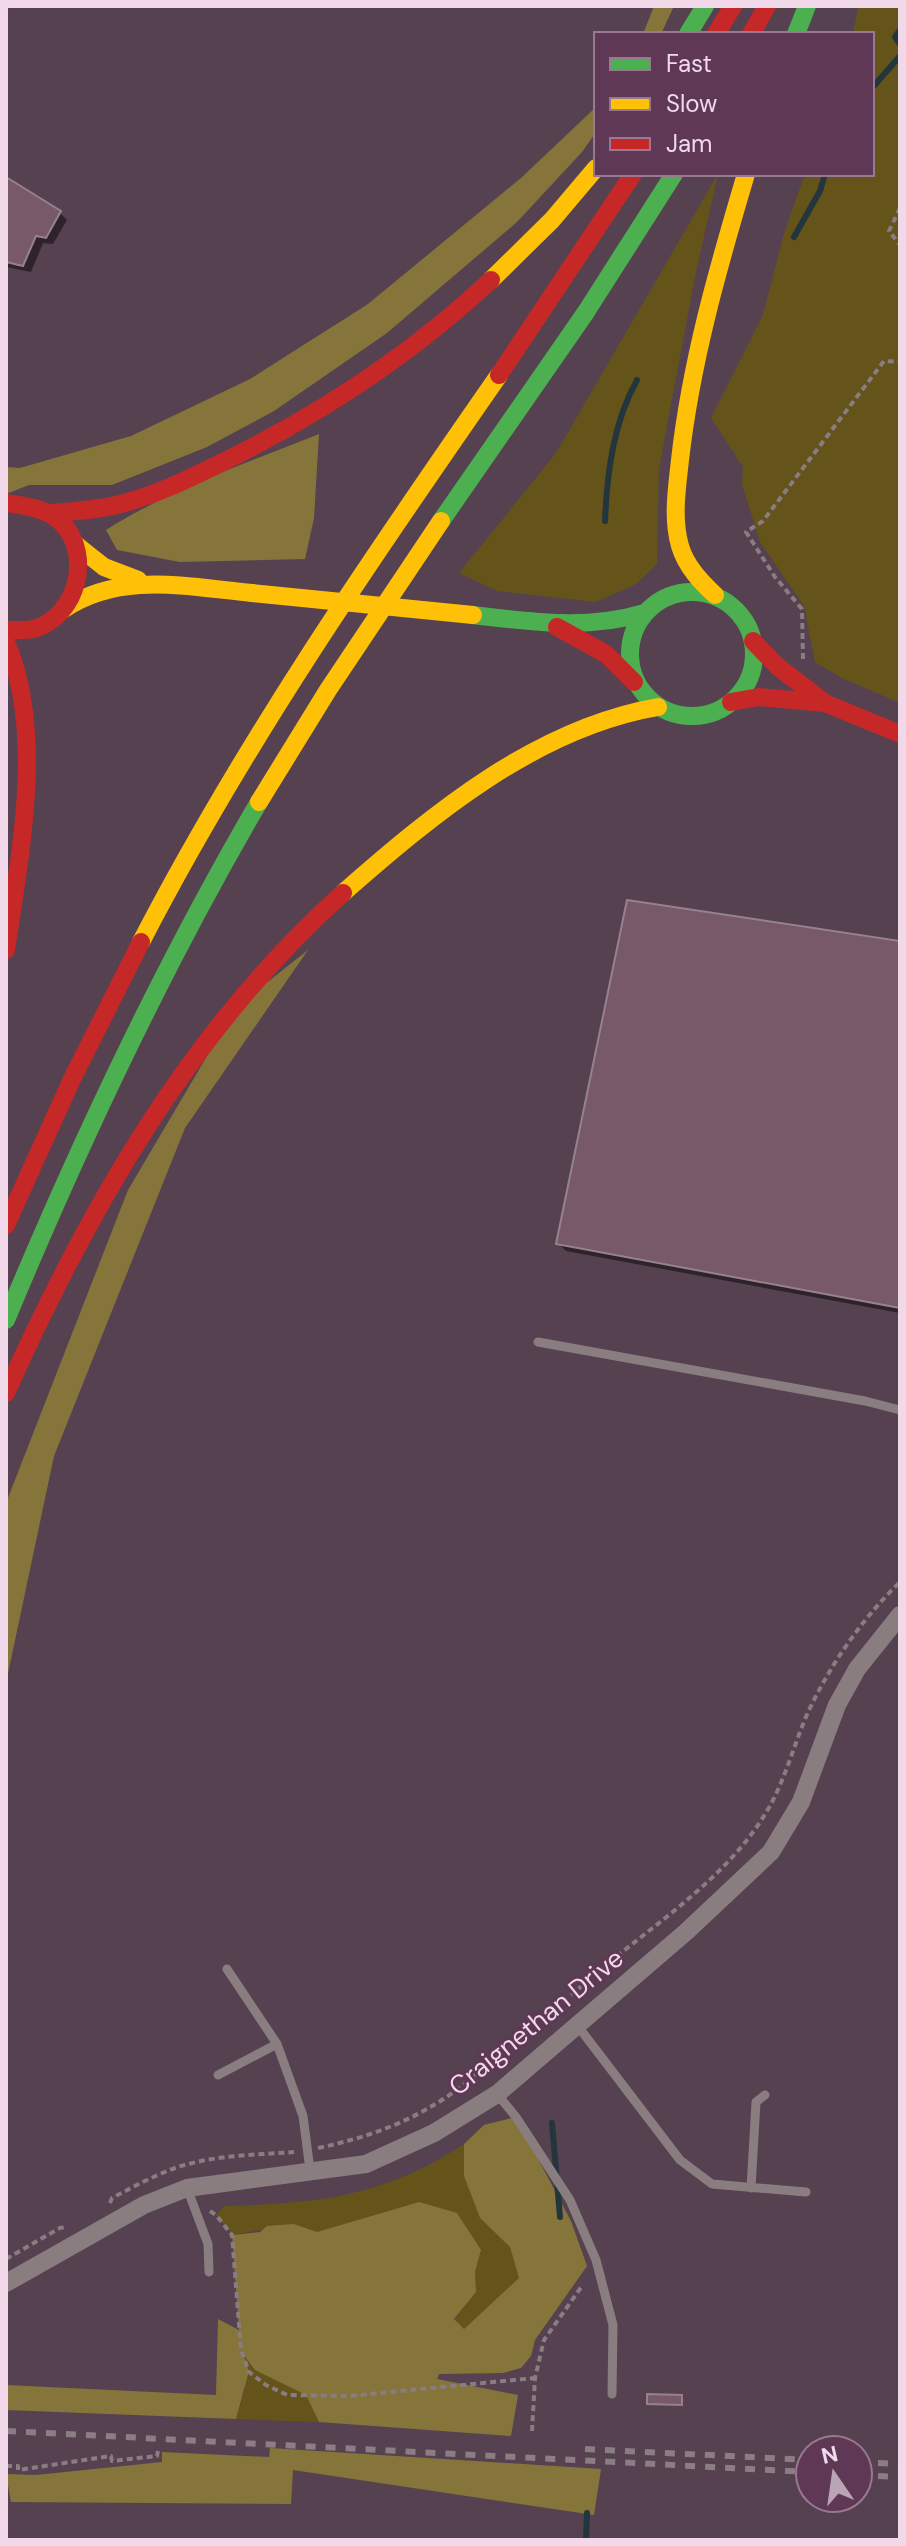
<svg xmlns="http://www.w3.org/2000/svg" width="906" height="2546" font-family="'DM Sans',sans-serif">
  <style>
    .green { fill: #64541a }
    .forest { fill: #86753b }
    .shadow { fill: #0007 }
    .lines { fill: none; stroke-linecap: round; stroke-linejoin: round }
    .stream { stroke: #23363d; stroke-width: 6 }
    .building { fill: #785969; stroke: #96828d; stroke-width: 2 }
    .path { stroke: #897c82; stroke-width: 4; stroke-dasharray: 6 4; stroke-linecap: butt }
    .lane { stroke: #897d80; stroke-width: 9 }
    .street { stroke: #897d80; stroke-width: 18 }
    .fast { stroke: #4caf50; stroke-width: 18 }
    .slow { stroke: #ffc107; stroke-width: 18 }
    .jam { stroke: #c62828; stroke-width: 18 }
    .rail { stroke: #8b7d84; stroke-width: 6; stroke-dasharray: 10 10; stroke-linecap: butt }
    .slow-bridge { stroke: #ffc107; stroke-width: 18 }
    .labels { text-anchor: middle; dominant-baseline: central; stroke-width: 6; stroke-linejoin: round; paint-order: stroke }
    .street-label { font-size: 26px; fill: #f1d9ea; stroke: #5f3855 }
  </style>
  <rect width="100%" height="100%" fill="#564151"/>
  <path class="green" d="M 858,6 L 900,6 L 900,703 L 842,678 L 815,662 L 804,606 L 760,542 L 742,484 L 743,467 L 711,418 L 763,315 L 784,233 L 805,174 L 872,174 L 872,34 L 853,34 Z
    M 718,174 L 696,272 L 659,468 L 657,564 L 636,584 L 596,602 L 497,591 L 459,573 L 556,453 Z
    M 464,2144 L 464,2176 L 480,2218 L 510,2247 L 519,2278 L 464,2329 L 454,2320 L 476,2292 L 475,2272 L 481,2250 L 419,2202 L 317,2232 L 294,2224 L 232,2235 L 216,2215 L 224,2206 C 316,2204 386,2196 464,2144 Z
    M 241,2350 L 306,2395 L 319,2422 L 236,2419 L 245,2389 Z"/>
  <path class="forest" d="M 654,6 L 674,6 L 661,34 L 643,34 Z
    M 596,107 L 596,132 L 582,152 L 517,222 L 387,333 L 274,411 L 207,447 L 112,485 L 29,485 L 6,494 L 6,467 L 20,468 L 131,436 L 250,379 L 368,304 L 521,178 Z
    M 319,434 L 314,518 L 305,559 L 180,562 L 117,550 L 106,530 C 167,491 251,461 319,434 Z
    M 308,950 L 185,1128 L 54,1456 L 6,1683 L 6,1503 L 128,1190 L 236,1007 Z
    M 516,2117 L 571,2221 L 587,2266 L 535,2340 L 531,2356 L 521,2368 L 503,2373 L 439,2374 L 437,2379 L 518,2395 L 511,2436 L 319,2422 L 306,2395 L 255,2370 L 243,2354 L 249,2371 L 236,2419 L 6,2410 L 6,2385 L 216,2395 L 218,2319 L 239,2330 L 232,2235 L 260,2232 L 267,2226 L 294,2224 L 317,2232 L 419,2202 L 457,2213 L 481,2250 L 475,2272 L 476,2292 L 454,2319 L 464,2329 L 519,2278 L 510,2247 L 480,2218 L 464,2176 L 464,2144 L 484,2125 Z
    M 270,2448 L 601,2469 L 594,2515 L 293,2470 L 291,2504 L 11,2502 L 6,2474 L 36,2475 L 162,2462 L 162,2452 L 269,2457 Z"/>
  <path class="shadow" d="M 6,180 L 60,213 L 67,220 L 53,244 L 43,243 L 31,272 L 6,267 Z
    M 900,943 L 900,1313 L 566,1251 L 558,1243 Z
    M 681,2397 L 683,2406 L 649,2403 Z"/>
  <g class="lines">
    <path class="stream" d="M 900,30 L 895,37 L 900,44
      M 872,88 L 900,56
      M 794,237 L 820,191 L 825,174
      M 605,521 C 607,474 613,423 637,380
      M 552,2123 L 560,2217
      M 586,2540 L 587,2513"/>
  </g>
  <path class="building" d="M 6,177 L 61,211 L 46,238 L 36,236 L 23,266 L 6,262 Z
    M 627,900 L 900,941 L 900,1308 L 556,1244 Z
    M 647,2394 L 682,2395 L 682,2405 L 647,2404 Z"/>
  <g class="lines">
    <path class="path" d="M 900,208 L 889,231 L 900,245
      M 803,659 L 802,609 L 775,577 L 746,532 L 763,521 L 884,361 L 900,362
      M 318,2148 C 361,2139 400,2126 437,2103 C 454,2093 470,2079 485,2067 C 522,2038 557,2008 592,1977 C 652,1925 726,1880 767,1811 C 786,1779 794,1743 809,1710 C 832,1662 862,1619 900,1582
      M 110,2203 L 112,2198 C 133,2187 153,2176 175,2168 C 213,2155 254,2155 294,2152
      M 210,2211 L 216,2215 L 232,2235 L 241,2350 L 249,2372 L 266,2385 L 287,2395 L 349,2396 L 535,2378
      M 6,2259 L 60,2228 L 66,2227
      M 532,2431 L 535,2378 L 544,2340 L 582,2286
      M 6,2466 L 18,2466 L 18,2470 L 111,2456 L 112,2461 L 157,2456 L 158,2451"/>
    <path class="lane" d="M 538,1342 L 865,1401 L 900,1410
      M 227,1969 L 277,2044 L 303,2116 L 310,2170
      M 577,2025 L 680,2160 L 712,2184 L 806,2192
      M 218,2075 L 277,2044
      M 497,2094 L 516,2117 L 570,2200 L 596,2260 L 613,2325 L 612,2394
      M 187,2188 L 208,2244 L 209,2272
      M 751,2188 L 756,2102 L 765,2095"/>
    <path class="street" d="M 6,2283 L 144,2205 L 187,2188 L 366,2164 L 434,2133 L 497,2094 L 686,1932 L 771,1852 L 801,1802 L 837,1705 L 857,1669 L 900,1615"/>
    <path class="fast" d="M 688,34 L 705,6
      M 796,34 L 807,6
      M 441,521 L 586,312 L 674,174
      M630 654a62 62 0 1 1 124 0a62 62 0 1 1-124 0Z
      M 473,615 C 531,622 587,630 644,613
      M 6,1320 C 80,1142 162,968 259,802"/>
    <path class="slow" d="M 491,280 L 552,220 L 596,168
      M 75,544 L 104,567 L 138,580
      M 715,595 C 700,581 686,566 680,546 C 672,518 677,488 680,460 C 691,362 718,268 746,174
      M 64,609 C 121,571 187,587 252,593
      M 259,802 L 328,690 L 441,521
      M 343,893 C 433,814 536,728 658,707
      M 141,942 C 244,743 371,559 499,375"/>
    <path class="jam" d="M 716,34 L 733,6
      M 751,34 L 767,6
      M 499,375 L 633,174
      M 6,503 C 26,506 48,508 63,524 C 92,556 77,614 37,628 C 28,631 15,630 6,630
      M 51,513 C 75,511 100,510 124,503 C 159,494 192,477 225,461 C 322,413 412,354 491,280
      M 557,627 L 606,654 L 634,682
      M 753,641 L 777,666 L 825,703 L 900,734
      M 6,642 C 45,732 20,855 6,950
      M 731,702 L 759,697 L 825,703
      M 6,1225 L 72,1079 L 141,942
      M 6,1393 C 89,1208 190,1030 343,893"/>
    <path class="rail" d="M 6,2431 L 810,2472
      M 585,2449 L 810,2460
      M 858,2462 L 900,2464
      M 858,2475 L 900,2477"/>
    <path class="slow-bridge" d="M 252,593 L 473,615"/>
  </g>
  <g class="labels">
    <g class="street-label">
      <text transform="translate(536 2022) rotate(-39)">Craignethan Drive</text>
    </g>
  </g>
  <rect width="906" height="2546" fill="none" stroke="#f1d9ea" stroke-width="16"/>
  <rect x="594" y="32" width="280" height="144" fill="#5f3855" stroke="#997891" stroke-width="2"/>
  <rect x="610" y="58" width="40" height="12" fill="#4caf50" stroke="#997891" stroke-width="2"/>
  <text x="666" y="72" font-size="24" fill="#f1d9ea">Fast</text>
  <rect x="610" y="98" width="40" height="12" fill="#ffc107" stroke="#997891" stroke-width="2"/>
  <text x="666" y="112" font-size="24" fill="#f1d9ea">Slow</text>
  <rect x="610" y="138" width="40" height="12" fill="#c62828" stroke="#997891" stroke-width="2"/>
  <text x="666" y="152" font-size="24" fill="#f1d9ea">Jam</text>
  <g transform="translate(834 2474) rotate(347)"><circle r="38" fill="#5f3855" stroke="#997891" stroke-width="2"/>
  <path d="M0-6L14 30L0 20L-14 30Z" fill="#bba4b4"/>
  <text y="-12" font-size="22" font-weight="bold" text-anchor="middle" fill="#f1d9ea">N</text>
  </g>
</svg>
